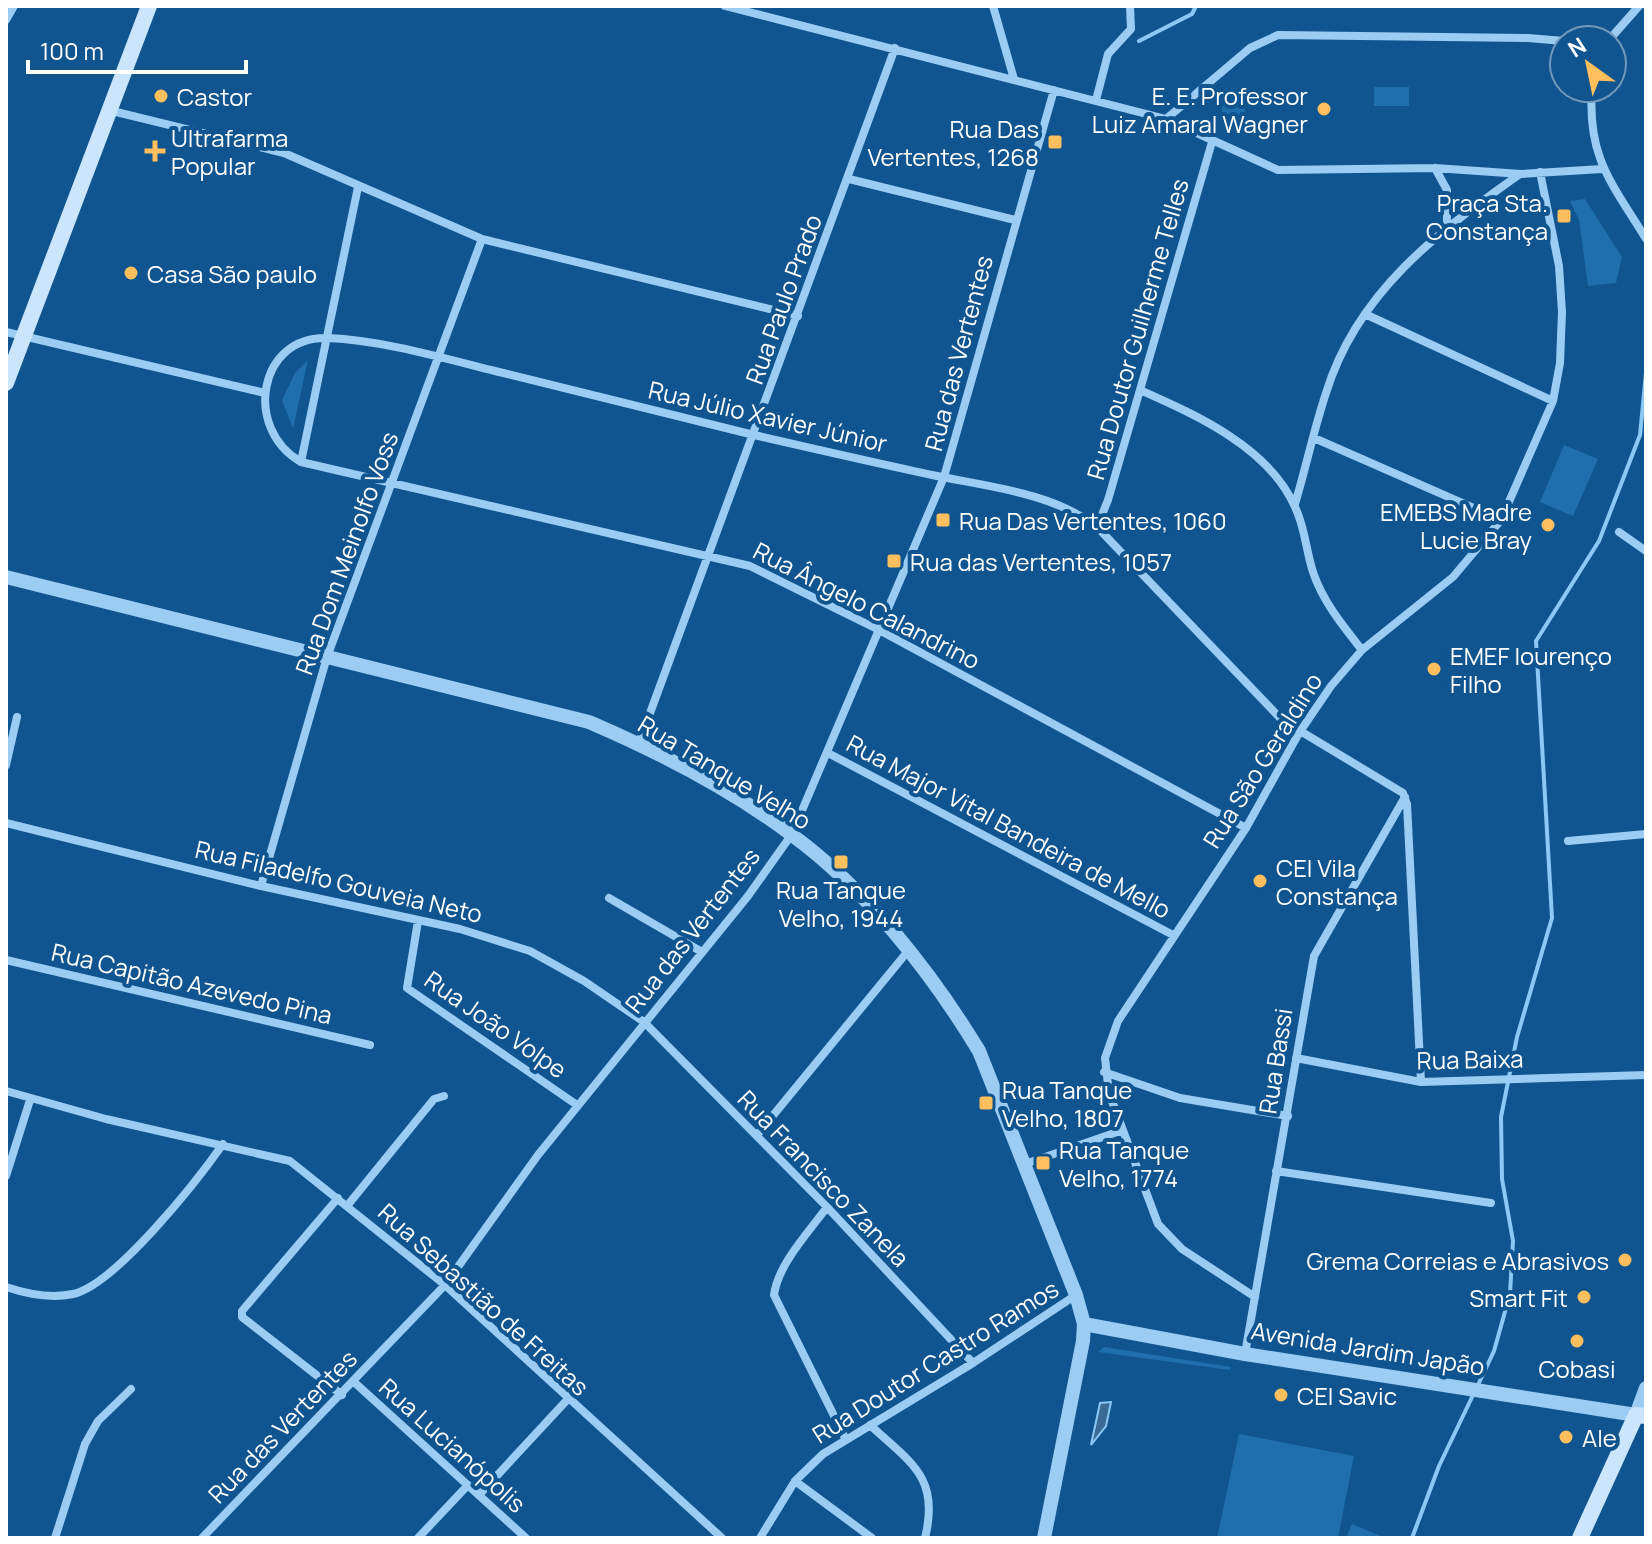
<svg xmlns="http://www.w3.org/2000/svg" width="1652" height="1544" font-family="Manrope,sans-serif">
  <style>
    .green { fill: #1f6ead }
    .water { fill: #396b96; stroke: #8cc8f6; stroke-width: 2 }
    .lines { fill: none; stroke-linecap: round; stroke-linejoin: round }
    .stream { stroke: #8cc8f6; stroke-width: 4 }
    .minor { stroke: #9bccf3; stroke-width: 8 }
    .tertiary { stroke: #9bccf3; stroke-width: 14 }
    .secondary { stroke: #cae5fc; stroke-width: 16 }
    .poi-dot { fill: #ffbf5c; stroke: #115590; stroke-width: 3 }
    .labels { text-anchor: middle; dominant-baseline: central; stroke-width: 8; stroke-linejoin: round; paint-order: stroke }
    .poi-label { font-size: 24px; fill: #fff; stroke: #115590; text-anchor: start }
    .street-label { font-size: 24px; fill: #fff; stroke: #115590 }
  </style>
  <rect width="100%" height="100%" fill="#115590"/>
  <path class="green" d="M 1374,87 L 1409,87 L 1409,106 L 1374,106 Z
    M 1222,88 L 1245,89 L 1245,127 L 1227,127 L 1228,115 L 1222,114 Z
    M 1585,199 L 1622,257 L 1616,283 L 1588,286 L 1579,220 L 1570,201 Z
    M 308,360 L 293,429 L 282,400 L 295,373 Z
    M 1564,445 L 1598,459 L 1573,516 L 1540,502 Z
    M 1104,1347 L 1231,1367 L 1230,1370 L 1098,1352 Z
    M 1239,1434 L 1354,1456 L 1338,1538 L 1217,1538 Z
    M 1352,1524 L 1385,1538 L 1346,1538 Z"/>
  <path class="water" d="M 1111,1402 L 1106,1426 L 1091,1445 L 1100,1403 Z"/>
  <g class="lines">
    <path class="stream" d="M 1644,6 L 1646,8
      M 1139,41 L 1192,14 L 1196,6
      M 1478,1385 L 1494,1351 L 1510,1294 L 1513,1241 L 1502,1179 L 1501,1117 L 1517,1037 L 1552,918 L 1536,641 L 1599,541 L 1640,435 L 1646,373
      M 1412,1538 L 1439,1466 L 1474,1393"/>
    <path class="minor" d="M 725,6 L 1166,119 L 1278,170 L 1435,168 L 1521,174 L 1602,169
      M 993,6 L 1014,79
      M 6,20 L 14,6
      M 1609,40 L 1639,6
      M 1592,88 C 1587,158 1612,183 1646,239
      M 1096,100 L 1108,54 L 1131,29 L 1130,6
      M 108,110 L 284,153 L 482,239 L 798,316
      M 1166,119 L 1250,48 L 1278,35 L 1528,38 L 1564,41
      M 1435,168 L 1447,190 L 1447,225
      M 849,179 L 1015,220
      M 1365,314 L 1553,401
      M 6,332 L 265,393
      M 1140,390 C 1196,415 1269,447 1295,507 C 1305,527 1306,551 1313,572 C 1323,602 1343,626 1362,650
      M 1314,438 L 1501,520
      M 301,462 L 358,187
      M 1295,504 C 1306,467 1314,429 1326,393 C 1357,292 1438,232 1520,174
      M 1097,527 L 1108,500 L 1212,142
      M 1619,532 L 1646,551
      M 639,743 L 895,48
      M 828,753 L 1173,935
      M 6,765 L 17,717
      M 6,823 L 261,886 L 460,929 L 530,951 L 584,981 L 644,1022 L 827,1207 L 973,1363
      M 1246,828 L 879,630 L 750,566 L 301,462 C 243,429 258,335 328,338 C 381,340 443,358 495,371 C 581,392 667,414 754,435 C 815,449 876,463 937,476 C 991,487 1053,493 1097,527 L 1282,720 L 1403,793 L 1407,804 L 1421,1082
      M 1568,841 L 1646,834
      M 261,886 L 327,657 L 482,239
      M 609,898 L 702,952
      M 418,921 L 407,988 L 577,1105
      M 6,960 L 370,1045
      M 1296,1058 L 1421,1082 L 1646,1075
      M 1104,1072 L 1180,1098 L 1288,1116
      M 6,1091 L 106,1119 L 290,1161 L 445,1285 L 722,1538
      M 757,1135 L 908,951
      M 1025,1164 L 1123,1130
      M 1276,1171 L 1491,1203
      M 6,1176 L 30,1100
      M 338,1198 L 242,1311 L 242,1317 L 342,1395
      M 347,1206 L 434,1099 L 444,1096
      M 827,1207 C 809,1232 778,1264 774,1295 L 846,1440
      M 6,1287 C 27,1294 50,1299 73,1294 C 115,1285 197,1181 223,1144
      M 1255,1297 L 1182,1249 L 1158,1224 L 1109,1093 L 1105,1058 L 1118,1021 L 1246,828 L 1299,733 L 1331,686 L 1362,650 L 1453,577 L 1501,520 L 1553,401 L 1560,363 L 1562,312 L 1559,266 L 1540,172
      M 1245,1354 L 1314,956 L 1405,797
      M 354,1382 L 526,1538
      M 870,1425 C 911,1463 940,1477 925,1538
      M 795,1481 L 872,1538
      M 479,1495 L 567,1400
      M 55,1538 L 85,1444 L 98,1421 L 131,1389
      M 202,1538 L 445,1285 L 538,1155 L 748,896 L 792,834 L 944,477 L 1054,90
      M 418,1538 L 468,1485
      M 760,1538 L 795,1481 L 823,1454 L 973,1363 L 1076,1295"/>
    <path class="tertiary" d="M 6,577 L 589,722 C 659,752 731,789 792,835 C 867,890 931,972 979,1051 L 1076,1295 L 1084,1324 L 1083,1341 L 1044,1538
      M 1084,1324 L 1245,1354 L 1636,1415 L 1646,1388"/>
    <path class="secondary" d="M 6,383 L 149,6
      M 1580,1538 L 1636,1415 L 1646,1416"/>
  </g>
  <g class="poi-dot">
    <circle cx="161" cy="96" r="8"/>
    <circle cx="1324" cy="109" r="8"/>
    <rect x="1047" y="134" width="16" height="16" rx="4"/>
    <path d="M151 139h8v8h8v8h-8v8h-8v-8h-8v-8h8z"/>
    <rect x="1556" y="208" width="16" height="16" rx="4"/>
    <circle cx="131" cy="273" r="8"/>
    <rect x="935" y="512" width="16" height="16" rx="4"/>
    <circle cx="1548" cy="525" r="8"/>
    <rect x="886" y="553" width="16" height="16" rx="4"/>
    <circle cx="1434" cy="669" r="8"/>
    <rect x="833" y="854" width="16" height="16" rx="4"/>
    <circle cx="1260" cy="881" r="8"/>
    <rect x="978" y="1095" width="16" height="16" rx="4"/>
    <rect x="1035" y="1155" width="16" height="16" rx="4"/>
    <circle cx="1625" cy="1260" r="8"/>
    <circle cx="1584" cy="1297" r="8"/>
    <circle cx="1577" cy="1341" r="8"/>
    <circle cx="1281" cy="1395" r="8"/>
    <circle cx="1566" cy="1437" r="8"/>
  </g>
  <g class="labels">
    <g class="poi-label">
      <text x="1308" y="95" text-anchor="end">E. E. Professor<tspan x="1308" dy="28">Luiz Amaral Wagner</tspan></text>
      <text x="177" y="96">Castor</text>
      <text x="1039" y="128" text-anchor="end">Rua Das<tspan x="1039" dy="28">Vertentes, 1268</tspan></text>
      <text x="171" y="137">Ultrafarma<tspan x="171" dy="28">Popular</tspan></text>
      <text x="1548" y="202" text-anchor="end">Praça Sta.<tspan x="1548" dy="28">Constança</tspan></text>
      <text x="147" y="273">Casa São paulo</text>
      <text x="1532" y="511" text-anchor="end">EMEBS Madre<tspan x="1532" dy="28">Lucie Bray</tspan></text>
      <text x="959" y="520">Rua Das Vertentes, 1060</text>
      <text x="910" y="561">Rua das Vertentes, 1057</text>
      <text x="1450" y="655">EMEF lourenço<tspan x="1450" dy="28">Filho</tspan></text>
      <text x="1276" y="867">CEI Vila<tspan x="1276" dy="28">Constança</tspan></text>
      <text x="841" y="889" text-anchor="middle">Rua Tanque<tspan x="841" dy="28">Velho, 1944</tspan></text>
      <text x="1002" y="1089">Rua Tanque<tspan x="1002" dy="28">Velho, 1807</tspan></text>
      <text x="1059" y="1149">Rua Tanque<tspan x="1059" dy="28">Velho, 1774</tspan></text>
      <text x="1609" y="1260" text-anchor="end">Grema Correias e Abrasivos</text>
      <text x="1568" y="1297" text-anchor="end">Smart Fit</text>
      <text x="1577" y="1368" text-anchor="middle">Cobasi</text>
      <text x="1297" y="1395">CEI Savic</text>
      <text x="1582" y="1437">Ale</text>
    </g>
    <g class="street-label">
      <text transform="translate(783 299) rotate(-70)">Rua Paulo Prado</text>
      <text transform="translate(1137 329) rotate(-74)">Rua Doutor Guilherme Telles</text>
      <text transform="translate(958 353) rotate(-75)">Rua das Vertentes</text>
      <text transform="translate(768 416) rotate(13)">Rua Júlio Xavier Júnior</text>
      <text transform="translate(346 553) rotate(-70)">Rua Dom Meinolfo Voss</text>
      <text transform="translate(867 605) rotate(27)">Rua Ângelo Calandrino</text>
      <text transform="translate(1262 760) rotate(-58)">Rua São Geraldino</text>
      <text transform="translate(725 772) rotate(31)">Rua Tanque Velho</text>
      <text transform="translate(1009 826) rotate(28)">Rua Major Vital Bandeira de Mello</text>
      <text transform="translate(339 881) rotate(13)">Rua Filadelfo Gouveia Neto</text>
      <text transform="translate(692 930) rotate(-52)">Rua das Vertentes</text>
      <text transform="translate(192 983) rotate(13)">Rua Capitão Azevedo Pina</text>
      <text transform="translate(496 1024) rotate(35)">Rua João Volpe</text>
      <text transform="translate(1470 1059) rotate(-1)">Rua Baixa</text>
      <text transform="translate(1275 1061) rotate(-81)">Rua Bassi</text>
      <text transform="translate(824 1178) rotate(46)">Rua Francisco Zanela</text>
      <text transform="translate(484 1299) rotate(42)">Rua Sebastião de Freitas</text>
      <text transform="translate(1368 1348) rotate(9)">Avenida Jardim Japão</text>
      <text transform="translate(935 1361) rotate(-32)">Rua Doutor Castro Ramos</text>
      <text transform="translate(282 1426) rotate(-46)">Rua das Vertentes</text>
      <text transform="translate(453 1445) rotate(42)">Rua Lucianópolis</text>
    </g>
  </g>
  <rect width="1652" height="1544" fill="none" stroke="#ffffff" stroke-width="16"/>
  <g transform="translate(1588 64) rotate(327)"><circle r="38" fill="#115590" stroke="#7099bc" stroke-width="2"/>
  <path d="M0-6L14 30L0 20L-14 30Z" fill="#ffbf5c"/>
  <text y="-12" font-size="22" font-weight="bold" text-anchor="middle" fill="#ffffff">N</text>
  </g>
  <path d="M28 60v12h218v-12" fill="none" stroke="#ffffff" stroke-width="4"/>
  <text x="40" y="60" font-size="24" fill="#ffffff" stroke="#115590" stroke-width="6" paint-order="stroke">100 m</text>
</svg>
